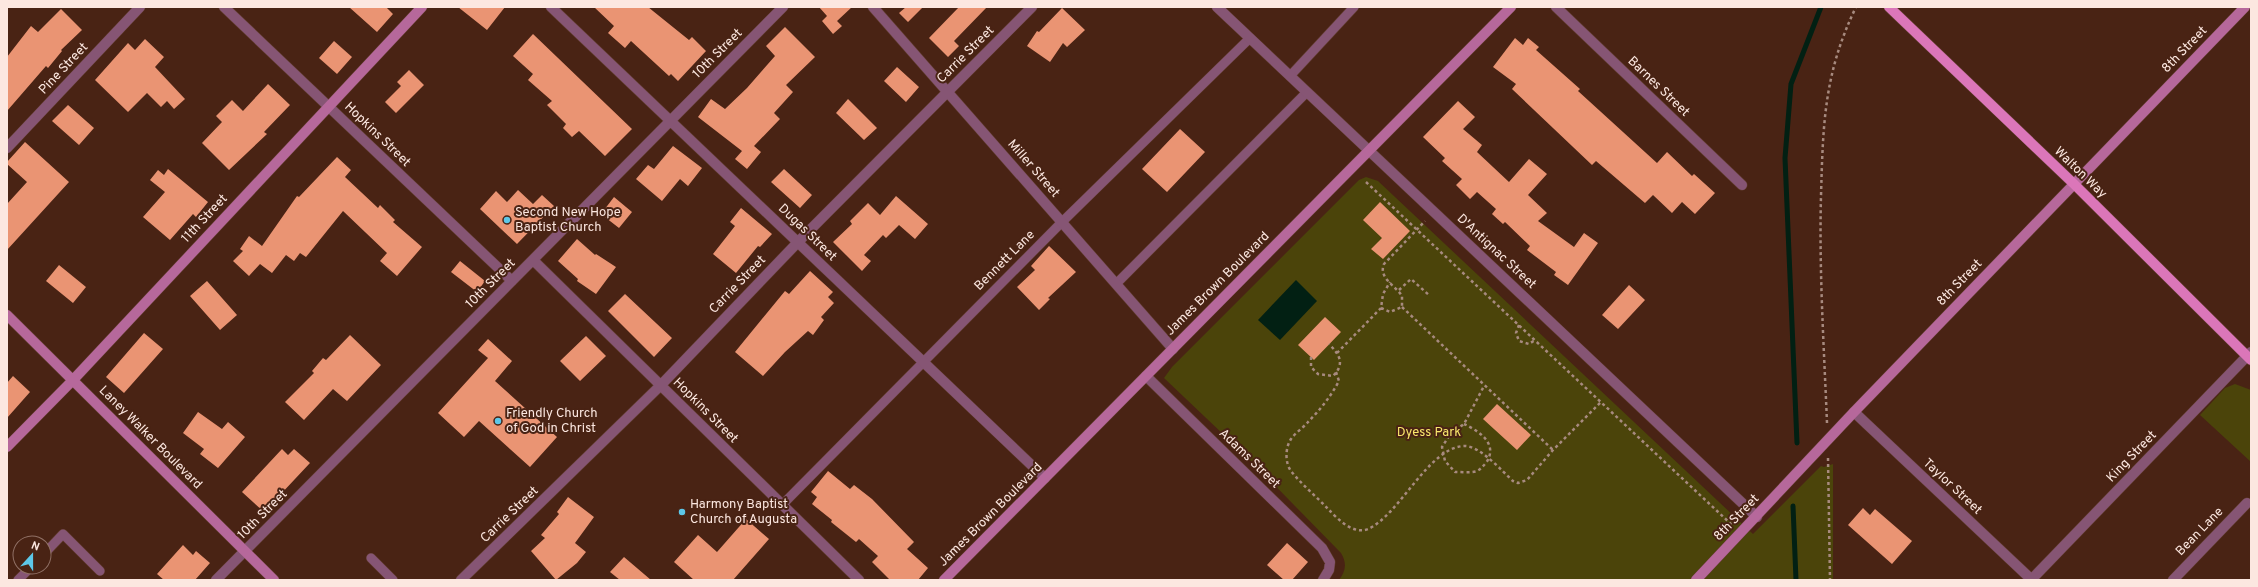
<svg xmlns="http://www.w3.org/2000/svg" width="2258" height="587" font-family="Overpass,sans-serif">
  <style>
    .green { fill: #4b440a }
    .water { fill: #022013 }
    .lines { fill: none; stroke-linecap: round; stroke-linejoin: round }
    .stream { stroke: #022013; stroke-width: 5 }
    .building { fill: #ea9473 }
    .lane-casing { stroke: #623e31; stroke-width: 10 }
    .street-casing { stroke: #623e31; stroke-width: 11 }
    .secondary-casing { stroke: #623e31; stroke-width: 11 }
    .primary-casing { stroke: #623e31; stroke-width: 11 }
    .path { stroke: #a78a7f; stroke-width: 2.5; stroke-dasharray: 3 3; stroke-linecap: butt }
    .lane { stroke: #865574; stroke-width: 9 }
    .street { stroke: #865574; stroke-width: 10 }
    .secondary { stroke: #b6689b; stroke-width: 10 }
    .primary { stroke: #db76b9; stroke-width: 10 }
    .poi-dot { fill: #5dc7e8; stroke: #492314; stroke-width: 1.5 }
    .labels { text-anchor: middle; dominant-baseline: central; stroke-width: 4; stroke-linejoin: round; paint-order: stroke }
    .street-label { font-size: 13px; fill: #fce7e0; stroke: #492314 }
    .poi-label { font-size: 13px; fill: #fce7e0; stroke: #492314; text-anchor: start }
    .park-label { font-size: 13px; fill: #f9e76c; stroke: #492314 }
  </style>
  <rect width="100%" height="100%" fill="#492314"/>
  <path class="green" d="M 1366,177 L 1378,181 L 1753,534 L 1821,466 L 1824,467 L 1833,464 L 1833,580 L 1339,580 C 1346,571 1347,563 1341,553 L 1245,455 L 1164,378 L 1172,367 L 1359,180 Z
    M 2235,384 L 2251,390 L 2251,462 L 2200,415 L 2225,388 Z"/>
  <path class="water" d="M 1296,280 L 1317,301 L 1280,340 L 1258,320 Z"/>
  <g class="lines">
    <path class="stream" d="M 1797,443 L 1785,158 L 1791,84 L 1821,7
      M 1793,506 L 1796,580"/>
  </g>
  <path class="building" d="M 349,7 L 386,7 L 393,14 L 377,32 Z
    M 458,7 L 505,7 L 487,30 Z
    M 594,7 L 648,7 L 689,40 L 692,37 L 706,51 L 678,81 L 671,74 L 669,76 L 631,41 L 625,48 L 608,33 L 614,26 Z
    M 819,7 L 852,7 L 837,21 L 842,26 L 833,34 L 822,21 L 827,16 Z
    M 906,7 L 923,7 L 908,22 L 899,13 Z
    M 959,7 L 987,7 L 954,41 L 959,46 L 948,57 L 929,38 Z
    M 1062,8 L 1085,30 L 1067,47 L 1063,43 L 1050,62 L 1027,46 L 1037,31 L 1039,32 Z
    M 61,9 L 82,30 L 61,50 L 62,51 L 48,68 L 46,66 L 7,111 L 7,57 L 31,26 L 38,32 Z
    M 785,27 L 815,57 L 786,85 L 793,92 L 774,113 L 780,119 L 754,146 L 761,152 L 747,169 L 735,159 L 742,151 L 698,117 L 711,99 L 725,109 L 747,88 L 775,56 L 766,46 Z
    M 533,34 L 632,129 L 605,156 L 579,131 L 572,137 L 563,128 L 566,124 L 547,105 L 552,101 L 528,80 L 533,74 L 513,56 Z
    M 1515,38 L 1523,45 L 1528,38 L 1539,47 L 1536,50 L 1580,89 L 1578,91 L 1657,163 L 1667,152 L 1692,176 L 1694,174 L 1715,193 L 1695,214 L 1682,202 L 1672,213 L 1653,195 L 1645,203 L 1596,161 L 1592,165 L 1512,89 L 1516,84 L 1493,67 Z
    M 145,39 L 164,57 L 155,67 L 185,99 L 174,109 L 167,101 L 161,107 L 147,93 L 128,112 L 95,80 L 128,43 L 135,50 Z
    M 334,41 L 352,57 L 337,74 L 319,58 Z
    M 897,67 L 919,87 L 906,102 L 884,81 Z
    M 409,70 L 424,85 L 396,113 L 385,102 L 401,86 L 397,82 Z
    M 268,84 L 290,105 L 264,132 L 267,134 L 229,170 L 202,143 L 222,122 L 216,116 L 232,100 L 243,111 Z
    M 848,99 L 877,128 L 864,140 L 836,113 Z
    M 1458,101 L 1475,117 L 1463,129 L 1482,145 L 1477,152 L 1509,182 L 1529,159 L 1547,174 L 1528,195 L 1547,213 L 1538,221 L 1574,247 L 1584,233 L 1598,243 L 1568,285 L 1554,275 L 1556,272 L 1527,250 L 1530,246 L 1505,222 L 1503,224 L 1492,214 L 1496,209 L 1477,192 L 1470,199 L 1456,185 L 1462,179 L 1442,161 L 1445,158 L 1423,137 Z
    M 68,105 L 94,128 L 79,145 L 52,121 Z
    M 1180,129 L 1205,152 L 1167,192 L 1142,169 Z
    M 25,142 L 69,182 L 7,250 L 7,204 L 27,182 L 7,164 L 7,162 Z
    M 673,146 L 702,168 L 688,186 L 680,179 L 662,201 L 636,179 L 648,165 L 654,169 Z
    M 337,157 L 351,170 L 345,177 L 378,208 L 380,205 L 395,220 L 393,222 L 422,247 L 397,276 L 380,261 L 387,253 L 343,211 L 306,257 L 300,253 L 294,261 L 286,255 L 272,273 L 260,264 L 249,276 L 233,261 L 243,251 L 240,249 L 249,236 L 262,246 L 297,196 L 299,197 Z
    M 168,169 L 208,202 L 196,217 L 193,214 L 170,240 L 143,217 L 165,192 L 150,180 L 158,170 L 164,175 Z
    M 784,169 L 812,195 L 800,208 L 771,182 Z
    M 518,190 L 533,204 L 542,195 L 554,206 L 517,244 L 480,209 L 496,191 L 507,202 Z
    M 896,196 L 928,224 L 915,239 L 899,225 L 886,238 L 883,235 L 864,255 L 871,261 L 862,271 L 833,242 L 852,224 L 850,221 L 868,203 L 880,215 Z
    M 614,197 L 632,212 L 619,228 L 601,214 Z
    M 1380,202 L 1410,231 L 1383,259 L 1371,249 L 1382,238 L 1363,220 Z
    M 741,208 L 772,234 L 760,247 L 758,246 L 736,273 L 713,254 L 735,226 L 730,222 Z
    M 577,239 L 595,255 L 596,254 L 616,267 L 596,294 L 577,281 L 578,279 L 558,261 Z
    M 1049,246 L 1076,272 L 1048,298 L 1050,299 L 1039,310 L 1017,287 L 1035,270 L 1031,266 Z
    M 460,261 L 485,281 L 477,292 L 451,272 Z
    M 59,265 L 86,287 L 73,303 L 46,281 Z
    M 810,271 L 833,292 L 828,297 L 834,303 L 821,317 L 824,320 L 813,335 L 808,331 L 785,352 L 763,376 L 735,352 L 785,291 L 789,294 Z
    M 207,281 L 237,315 L 220,330 L 190,296 Z
    M 1629,285 L 1645,300 L 1618,329 L 1602,315 Z
    M 625,294 L 672,338 L 654,357 L 608,311 Z
    M 1325,317 L 1341,332 L 1314,360 L 1298,345 Z
    M 144,333 L 163,349 L 124,393 L 106,377 Z
    M 350,335 L 381,365 L 347,401 L 333,389 L 304,420 L 285,402 L 314,373 L 312,371 L 323,358 L 326,360 Z
    M 586,336 L 606,356 L 580,381 L 560,361 Z
    M 488,339 L 512,361 L 495,381 L 557,437 L 530,467 L 479,421 L 464,437 L 438,413 L 488,358 L 478,350 Z
    M 13,376 L 30,392 L 7,418 L 7,383 Z
    M 1497,404 L 1531,435 L 1517,450 L 1483,419 Z
    M 198,412 L 222,429 L 228,422 L 245,437 L 218,468 L 200,454 L 204,449 L 183,433 Z
    M 282,449 L 288,455 L 294,449 L 310,463 L 264,512 L 242,492 Z
    M 828,471 L 850,489 L 854,485 L 872,499 L 914,542 L 907,549 L 928,568 L 918,580 L 890,580 L 872,562 L 878,556 L 859,539 L 856,542 L 831,522 L 832,520 L 812,504 L 817,497 L 811,492 Z
    M 568,497 L 594,517 L 575,543 L 586,552 L 577,563 L 556,580 L 531,551 L 545,538 L 541,535 L 559,514 L 557,512 Z
    M 1863,508 L 1870,515 L 1875,509 L 1912,541 L 1892,564 L 1848,525 Z
    M 746,519 L 769,539 L 733,580 L 694,580 L 674,562 L 698,535 L 717,552 Z
    M 1287,543 L 1308,562 L 1292,580 L 1284,580 L 1267,565 Z
    M 183,545 L 193,555 L 196,551 L 210,563 L 195,580 L 164,580 L 157,574 Z
    M 624,557 L 651,580 L 620,580 L 610,572 Z"/>
  <g class="lines">
    <defs>
      <path id="lane" d="M 1290,76 L 1354,7
        M 1116,284 L 1307,92
        M 782,505 L 1061,223 L 1250,38
        M 44,554 L 63,534 L 100,571
        M 371,558 L 393,580
        M 18,580 L 31,567"/>
      <path id="street" d="M 224,7 L 512,281
        M 551,7 L 1045,478
        M 873,7 L 1173,349
        M 1217,7 L 1757,517
        M 1556,7 L 1742,185
        M 7,148 L 140,7
        M 533,260 L 859,580
        M 1146,376 L 1322,548 L 1330,562 L 1329,570 L 1323,580
        M 1854,412 L 2032,580
        M 216,580 L 783,7
        M 461,580 L 661,385 L 798,242 L 1032,7
        M 2031,580 L 2251,352
        M 2173,580 L 2247,503"/>
      <path id="secondary" d="M 7,315 L 274,580
        M 7,447 L 73,380 L 422,7
        M 944,580 L 1511,7
        M 1696,580 L 1854,412 L 2245,7"/>
      <path id="primary" d="M 1889,7 L 2074,184 L 2251,360"/>
    </defs>
    <use href="#lane" class="lane-casing"/>
    <use href="#street" class="street-casing"/>
    <use href="#secondary" class="secondary-casing"/>
    <use href="#primary" class="primary-casing"/>
    <path class="path" d="M 1366,182 L 1732,525
      M 1399,290 L 1411,279 L 1430,296
      M 1402,307 L 1553,450
      M 1381,308 L 1390,312 L 1402,307 L 1402,296 C 1396,286 1378,278 1384,264 L 1425,221
      M 1519,325 L 1516,333 L 1519,341 L 1529,344 L 1535,340
      M 1337,353 L 1381,308 L 1383,294 L 1390,282
      M 1311,357 L 1311,367 L 1318,374 L 1333,376 C 1345,364 1340,355 1329,344
      M 1336,372 L 1339,381 C 1331,396 1320,410 1308,422 C 1303,428 1295,433 1291,439 C 1285,448 1285,463 1291,471 C 1302,485 1317,497 1329,510 C 1338,519 1353,535 1368,529 C 1400,515 1429,446 1465,446 C 1480,446 1502,471 1513,481 L 1518,483 L 1527,480 L 1553,450 L 1601,402
      M 1827,423 C 1824,347 1819,272 1821,196 C 1823,124 1824,73 1856,7
      M 1464,424 C 1479,431 1499,444 1486,463 C 1483,466 1481,469 1477,471 C 1471,473 1462,472 1455,472 L 1445,461 L 1442,447 L 1451,433 L 1464,424 L 1484,386
      M 1828,458 L 1830,580"/>
    <use href="#lane" class="lane"/>
    <use href="#street" class="street"/>
    <use href="#secondary" class="secondary"/>
    <use href="#primary" class="primary"/>
  </g>
  <g class="poi-dot">
    <circle cx="507" cy="220" r="4"/>
    <circle cx="498" cy="421" r="4"/>
    <circle cx="682" cy="512" r="4"/>
  </g>
  <g class="labels">
    <g class="street-label">
      <text transform="translate(2185 50) rotate(-46)">8th Street</text>
      <text transform="translate(718 54) rotate(-45)">10th Street</text>
      <text transform="translate(966 55) rotate(-45)">Carrie Street</text>
      <text transform="translate(64 69) rotate(-47)">Pine Street</text>
      <text transform="translate(1658 87) rotate(44)">Barnes Street</text>
      <text transform="translate(377 135) rotate(44)">Hopkins Street</text>
      <text transform="translate(1033 169) rotate(49)">Miller Street</text>
      <text transform="translate(2080 173) rotate(44)">Walton Way</text>
      <text transform="translate(205 219) rotate(-47)">11th Street</text>
      <text transform="translate(807 233) rotate(44)">Dugas Street</text>
      <text transform="translate(1496 252) rotate(43)">D'Antignac Street</text>
      <text transform="translate(1005 261) rotate(-45)">Bennett Lane</text>
      <text transform="translate(1960 283) rotate(-46)">8th Street</text>
      <text transform="translate(491 284) rotate(-45)">10th Street</text>
      <text transform="translate(1218 284) rotate(-45)">James Brown Boulevard</text>
      <text transform="translate(738 285) rotate(-46)">Carrie Street</text>
      <text transform="translate(705 411) rotate(45)">Hopkins Street</text>
      <text transform="translate(150 438) rotate(45)">Laney Walker Boulevard</text>
      <text transform="translate(2132 457) rotate(-46)">King Street</text>
      <text transform="translate(1249 459) rotate(44)">Adams Street</text>
      <text transform="translate(1952 487) rotate(43)">Taylor Street</text>
      <text transform="translate(263 515) rotate(-45)">10th Street</text>
      <text transform="translate(510 515) rotate(-44)">Carrie Street</text>
      <text transform="translate(991 515) rotate(-45)">James Brown Boulevard</text>
      <text transform="translate(1737 518) rotate(-46)">8th Street</text>
      <text transform="translate(2200 532) rotate(-46)">Bean Lane</text>
    </g>
    <g class="poi-label">
      <text x="515" y="213">Second New Hope<tspan x="515" dy="15">Baptist Church</tspan></text>
      <text x="506" y="414">Friendly Church<tspan x="506" dy="15">of God in Christ</tspan></text>
      <text x="690" y="505">Harmony Baptist<tspan x="690" dy="15">Church of Augusta</tspan></text>
    </g>
    <g class="park-label">
      <text x="1429" y="433">Dyess Park</text>
    </g>
  </g>
  <rect width="2258" height="587" fill="none" stroke="#fce7e0" stroke-width="16"/>
  <g transform="translate(32 555) rotate(21)"><circle r="19" fill="#492314" stroke="#917166"/>
  <path d="M0-3L7 15L0 10L-7 15Z" fill="#5dc7e8"/>
  <text y="-6" font-size="11" font-weight="bold" text-anchor="middle" fill="#fce7e0">N</text>
  </g>
</svg>
